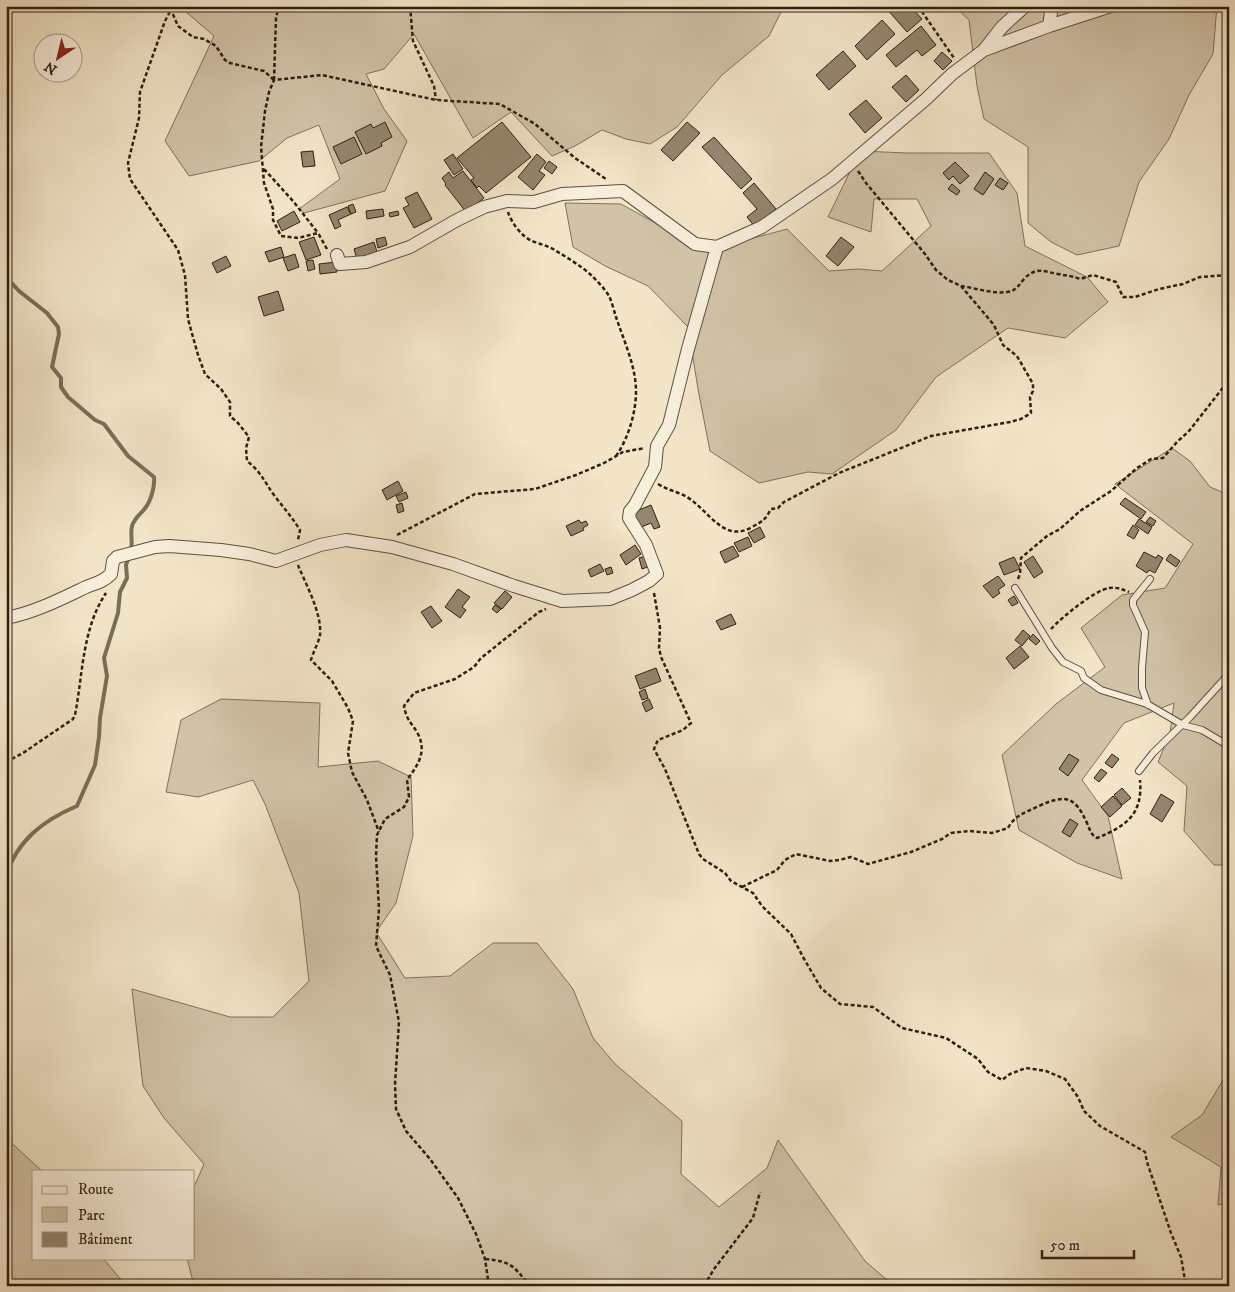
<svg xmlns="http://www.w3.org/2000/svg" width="1235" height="1292" font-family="'IM FELL DW Pica',serif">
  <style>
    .green { fill: #d1c3a8; stroke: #80715b }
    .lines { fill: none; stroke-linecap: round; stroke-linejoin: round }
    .stream { stroke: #7b6e58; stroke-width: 4 }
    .building { fill: #94866f; stroke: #2e1f0e }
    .service-casing { stroke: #5f503c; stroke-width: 8 }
    .minor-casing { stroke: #5f503c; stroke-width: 14 }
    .path { stroke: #2e1f0e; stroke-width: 2.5; stroke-dasharray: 4 2.5; stroke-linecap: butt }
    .service { stroke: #f7eedb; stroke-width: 6 }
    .minor { stroke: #f7eedb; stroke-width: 12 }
  </style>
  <rect width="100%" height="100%" fill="#f2e5c8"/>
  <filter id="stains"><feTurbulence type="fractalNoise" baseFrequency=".004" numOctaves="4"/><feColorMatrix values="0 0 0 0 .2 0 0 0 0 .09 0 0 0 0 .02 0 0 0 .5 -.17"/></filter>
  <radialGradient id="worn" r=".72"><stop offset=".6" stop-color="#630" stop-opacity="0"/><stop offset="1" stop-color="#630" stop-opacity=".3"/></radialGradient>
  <path class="green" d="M 179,6 L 784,6 L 769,36 L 722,75 L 677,127 L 650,144 L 626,139 L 602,130 L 575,146 L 552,156 L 511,112 L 473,138 L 414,34 L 384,69 L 366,74 L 384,109 L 407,141 L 385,191 L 304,213 L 299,209 L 340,179 L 319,125 L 287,138 L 259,161 L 189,176 L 165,141 L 214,36 Z
    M 954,6 L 1217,6 L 1213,54 L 1189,95 L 1169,139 L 1139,182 L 1119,246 L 1077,255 L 1051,242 L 1028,223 L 1028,147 L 984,119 L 977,86 L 969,20 Z
    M 860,151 L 907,153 L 989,153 L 1017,193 L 1025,246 L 1087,277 L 1108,302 L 1065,338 L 1008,328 L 936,377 L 896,430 L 832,474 L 808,472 L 759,483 L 710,451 L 698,389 L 688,327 L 648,286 L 605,266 L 573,247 L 565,203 L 621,204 L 706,251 L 787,229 L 829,271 L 858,269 L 882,271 L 931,226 L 917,199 L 874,199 L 871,232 L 828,217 Z
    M 1172,448 L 1190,461 L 1210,487 L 1229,495 L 1229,865 L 1214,865 L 1184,831 L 1187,786 L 1158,762 L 1170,733 L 1174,703 L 1124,723 L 1082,780 L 1108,816 L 1122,879 L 1077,863 L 1019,830 L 1002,755 L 1056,704 L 1105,667 L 1081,628 L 1122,595 L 1165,588 L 1193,544 L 1115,484 Z
    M 221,699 L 320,703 L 318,767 L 378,761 L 411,777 L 413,836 L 396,903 L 376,932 L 405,978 L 450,976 L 493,943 L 537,943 L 573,989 L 593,1038 L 615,1064 L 682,1121 L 681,1174 L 719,1207 L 767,1168 L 778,1140 L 865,1261 L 894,1286 L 194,1286 L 187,1258 L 194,1258 L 194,1187 L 204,1164 L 164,1118 L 143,1086 L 132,989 L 230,1017 L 273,1017 L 309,981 L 299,893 L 265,804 L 253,780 L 198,797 L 166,792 L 181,720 Z
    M 1229,994 L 1229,1044 L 1223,1001 Z
    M 1229,1070 L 1229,1203 L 1218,1205 L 1221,1167 L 1171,1137 L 1202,1115 Z
    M 6,1138 L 42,1171 L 34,1171 L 34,1258 L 103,1258 L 126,1286 L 6,1286 Z"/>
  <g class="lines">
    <path class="stream" d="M 6,277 L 19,291 L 47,313 L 58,327 L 59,334 L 52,367 L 61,378 L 61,387 L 68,397 L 95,420 L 104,424 L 128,456 L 154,477 C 155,486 151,500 146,507 C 141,514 135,517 132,526 C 130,534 133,542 131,549
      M 6,876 C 17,840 44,820 77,806 L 95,765 L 99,737 L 100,718 L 107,676 L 104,658 L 118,613 L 120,592 L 127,578 L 126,565 L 129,556"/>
  </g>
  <path class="building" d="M 888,6 L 910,6 L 922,19 L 907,32 L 886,8 Z
    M 882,20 L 895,34 L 867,60 L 855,46 Z
    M 921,26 L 936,45 L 922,56 L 917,50 L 896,67 L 886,55 Z
    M 843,51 L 856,66 L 829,90 L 816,75 Z
    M 942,52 L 952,61 L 943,70 L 934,61 Z
    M 906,75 L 919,90 L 906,102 L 892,87 Z
    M 866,100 L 882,118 L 865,133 L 849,114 Z
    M 385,122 L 392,137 L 381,143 L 382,146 L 366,154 L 355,132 L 371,124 L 373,128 Z
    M 502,122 L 531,157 L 486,193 L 479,186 L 477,188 L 471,180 L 474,178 L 457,158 Z
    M 687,122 L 700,133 L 673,161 L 661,150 Z
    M 354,137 L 362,154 L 341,164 L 333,147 Z
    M 714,137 L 752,179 L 741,189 L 702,147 Z
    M 313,151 L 315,166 L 303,167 L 301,152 Z
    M 453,154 L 463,169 L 454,175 L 444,160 Z
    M 537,154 L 546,162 L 539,171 L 545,175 L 533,190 L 518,177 Z
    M 549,161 L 557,167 L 552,174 L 544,168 Z
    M 955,162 L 969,176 L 960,184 L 953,176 L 949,180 L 943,173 Z
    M 463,171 L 484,198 L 466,212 L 445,185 L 446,184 L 442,178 L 449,172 L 453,178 Z
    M 985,172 L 994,179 L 983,195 L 974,189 Z
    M 1000,178 L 1008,183 L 1003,190 L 995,185 Z
    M 754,183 L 776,209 L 755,227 L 747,217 L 757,209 L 743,193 Z
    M 952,184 L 960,191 L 957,195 L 948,189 Z
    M 417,192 L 432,219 L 414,228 L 403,208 L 409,205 L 405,198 Z
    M 353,204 L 356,212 L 351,214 L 348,206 Z
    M 347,207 L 351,214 L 338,220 L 341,226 L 335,229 L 329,215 Z
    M 383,209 L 384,216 L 367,219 L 366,211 Z
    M 294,211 L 300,222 L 282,231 L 277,221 Z
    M 398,211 L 399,215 L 390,217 L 389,213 Z
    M 314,237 L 321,255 L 306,260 L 299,242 Z
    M 385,237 L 387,245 L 378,248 L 376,239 Z
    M 841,237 L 854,247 L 838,266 L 826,256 Z
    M 374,242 L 377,252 L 357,259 L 354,249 Z
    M 281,247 L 284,257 L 269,262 L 265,252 Z
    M 295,254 L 299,267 L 288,271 L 283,258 Z
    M 226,256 L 231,266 L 217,273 L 212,263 Z
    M 313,260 L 315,269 L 308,271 L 306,261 Z
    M 336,262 L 337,272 L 320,274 L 319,264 Z
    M 278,291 L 284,310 L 264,316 L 258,297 Z
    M 398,481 L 403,491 L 387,500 L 382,490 Z
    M 406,492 L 408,498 L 399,502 L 396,496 Z
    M 1125,498 L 1146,512 L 1141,519 L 1120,504 Z
    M 402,503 L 404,511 L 398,513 L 396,505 Z
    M 651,505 L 660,527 L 654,529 L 651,523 L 639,528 L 632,513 Z
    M 1150,517 L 1156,521 L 1153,526 L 1146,522 Z
    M 1139,519 L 1152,527 L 1148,534 L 1135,525 Z
    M 579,520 L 581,523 L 586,521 L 588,525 L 583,528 L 584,530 L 571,536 L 566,526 Z
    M 1133,525 L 1139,530 L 1134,539 L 1127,535 Z
    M 760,527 L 765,537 L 754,543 L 748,533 Z
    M 748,537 L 752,546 L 739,552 L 734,543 Z
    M 635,545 L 641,554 L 626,565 L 620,555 Z
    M 733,546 L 739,556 L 725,563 L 720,552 Z
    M 1144,552 L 1156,558 L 1158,555 L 1163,558 L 1155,573 L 1149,570 L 1147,573 L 1136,566 Z
    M 1170,554 L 1180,561 L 1176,567 L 1166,560 Z
    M 646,556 L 650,566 L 642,569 L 639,558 Z
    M 1033,556 L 1043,572 L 1034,578 L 1024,562 Z
    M 1014,557 L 1020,569 L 1004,575 L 999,563 Z
    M 600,564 L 604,571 L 591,577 L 588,570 Z
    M 611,567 L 613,573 L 607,575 L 605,569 Z
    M 998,576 L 1005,585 L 998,590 L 1000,593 L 993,598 L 983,586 Z
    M 458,589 L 470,597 L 462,607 L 466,610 L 460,618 L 445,607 Z
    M 505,591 L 512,597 L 502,609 L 494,603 Z
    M 1014,596 L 1018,603 L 1012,606 L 1008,600 Z
    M 495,605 L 501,609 L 497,613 L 492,609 Z
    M 431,606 L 442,621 L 432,628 L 421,612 Z
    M 731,614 L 736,624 L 721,630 L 716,621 Z
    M 1023,630 L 1030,636 L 1022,646 L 1015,640 Z
    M 1033,634 L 1040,641 L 1036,645 L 1029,639 Z
    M 1020,646 L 1029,657 L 1014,669 L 1006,658 Z
    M 656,668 L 661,681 L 640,689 L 635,676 Z
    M 645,689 L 648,698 L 642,700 L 639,692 Z
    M 649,699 L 653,708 L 646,712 L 642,703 Z
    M 1069,754 L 1079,760 L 1068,776 L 1059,769 Z
    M 1112,754 L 1119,759 L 1112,768 L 1105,763 Z
    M 1101,769 L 1107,773 L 1099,782 L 1094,778 Z
    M 1122,788 L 1131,798 L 1122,805 L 1114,795 Z
    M 1161,794 L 1174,802 L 1162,822 L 1150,814 Z
    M 1113,796 L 1122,806 L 1110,817 L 1101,807 Z
    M 1070,819 L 1078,824 L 1070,837 L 1062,832 Z"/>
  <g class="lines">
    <defs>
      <path id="service" d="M 1015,588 L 1052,648 L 1063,662 L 1081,671 L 1084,678 L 1101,690 L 1147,704 L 1183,725 L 1202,730 L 1229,746
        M 1148,705 L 1142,688 L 1142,668 L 1145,632 L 1133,605 L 1133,600 L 1150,579
        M 1139,771 L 1153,753 L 1190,717 L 1229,674"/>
      <path id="minor" d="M 1049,26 L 1052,6
        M 984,50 L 1002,27 L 1025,6
        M 337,255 L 340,264 L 366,262 L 410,247 L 457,220 L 484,207 L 507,201 L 534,202 L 562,194 L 623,191 L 695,244 L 717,247 L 762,227 L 832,179 L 926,99 L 952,74 L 984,50 L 1049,26 L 1111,6
        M 6,618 C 33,613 59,600 84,588 C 95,583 102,583 111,574 L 113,561 L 117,557 L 155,547 L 169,546 L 221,550 L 249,554 L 276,561 L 320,545 L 346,540 L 392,547 L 453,564 L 514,586 L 562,601 L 610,599 L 632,590 L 649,581 L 657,574 L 646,545 L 629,518 L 630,511 L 635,505 L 655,467 L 657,446 L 669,425 L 688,349 L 717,247"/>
    </defs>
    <use href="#service" class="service-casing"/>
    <use href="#minor" class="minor-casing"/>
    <path class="path" d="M 163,6 L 172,12 L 178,26 L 193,37 L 204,39 L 216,46 L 225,60 L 230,63 L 264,71 L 274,80
      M 173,6 L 165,21 L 140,92 L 139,118 L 128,163 L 130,179 L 178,250 L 185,275 L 188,319 L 198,355 L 205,374 L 221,389 L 230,402 L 230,416 L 238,423 L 249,437 L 246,448 L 247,461 C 261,472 264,481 274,495 C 283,507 292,517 300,530 L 298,540
      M 410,6 L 413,41 L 434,86 L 436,100
      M 852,6 L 857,11 L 871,6
      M 918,6 L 954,58
      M 274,80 L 276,18 L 279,6
      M 264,169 L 293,201 L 318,233
      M 508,212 C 511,222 522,237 532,241 C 539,244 546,245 553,249 C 566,257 580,265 591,275 C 597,281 605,289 609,296 C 612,302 614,311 616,317 C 624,341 636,367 636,391 C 636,413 628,439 616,456
      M 327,249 L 318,233 L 298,238 L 281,236 L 273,220 L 273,209 L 264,183 L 261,147 L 265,111 L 269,92 L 274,80 L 322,75 L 436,100 L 500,104 L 535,124 L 575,158 L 606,179
      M 961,286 C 975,288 993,294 1007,292 C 1017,291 1019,284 1025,278 C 1037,266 1045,272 1058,274 C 1067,276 1070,275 1080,279 L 1093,275 L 1116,282 L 1123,297 L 1135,297 L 1159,289 L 1183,284 L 1200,277 L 1229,275
      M 658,484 C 669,491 680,492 690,499 C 710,513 725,543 752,527 C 763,521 765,520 771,509 L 778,508 L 784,502 L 839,473 L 931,436 L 1010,422 L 1021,419 L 1031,413 L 1030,397 L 1033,391 L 1033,384 L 1017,356 L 1003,345 L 994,325 L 961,286 L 948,280 L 936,270 L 925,254 L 866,183 L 858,171
      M 397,535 L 475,494 L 535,489 L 576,475 L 604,463 L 623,452 L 645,448
      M 298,565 C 306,585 322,613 320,635 C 319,642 313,652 311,660 L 332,681 L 348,708 L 353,721 L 348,753 L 352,772 L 367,800 L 379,832
      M 1018,579 L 1020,574 L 1021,558 L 1047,536 L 1060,529 L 1080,511 L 1111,491 L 1137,468 L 1151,459 L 1163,458 L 1177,442 L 1189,431 L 1229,380
      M 654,593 L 660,628 L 659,648 L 661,657 L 691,723 L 683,730 L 658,740 L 654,749 L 665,769 L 699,854 L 703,859 L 725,873 L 731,881 L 753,893 L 762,906 L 791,934 L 803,957 L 821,988 L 840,1004 L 873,1007 L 902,1028 L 946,1038 L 978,1059 L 988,1072 L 1002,1080 L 1010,1074 L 1026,1068 L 1046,1071 L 1065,1079 L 1078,1097 L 1084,1111 L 1100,1126 L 1145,1152 L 1147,1162 L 1171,1233 L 1181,1257 L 1186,1286
      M 1051,629 C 1061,618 1095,590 1109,588 C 1116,587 1122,589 1129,592
      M 6,762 L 23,753 L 73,719 L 75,715 C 83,674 82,629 106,593
      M 742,887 L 777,870 L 785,860 L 796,854 L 830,861 L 839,860 L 851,857 L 868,864 L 911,852 L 942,839 L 951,833 L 969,831 L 992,833 L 1008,828 C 1015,815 1026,812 1039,806 C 1065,794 1075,796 1087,823 C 1090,830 1091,835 1097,838 C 1126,826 1143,815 1140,780
      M 485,1259 C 512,1261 514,1267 530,1286
      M 489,1286 L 485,1259 L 476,1234 L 458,1198 L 430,1159 L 406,1131 L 396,1109 L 395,1084 L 399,1022 L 390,975 L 376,946 L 379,909 L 376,856 L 377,835 L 385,819 L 404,807 L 409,797 L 407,780 C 418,765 427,752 418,734 C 411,721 407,722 404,706 L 414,693 L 455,679 L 474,667 L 481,658 L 539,612 L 546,609
      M 704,1286 L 714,1269 L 753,1218 L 760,1192"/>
    <use href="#service" class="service"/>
    <use href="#minor" class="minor"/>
  </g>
  <rect width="1235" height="1292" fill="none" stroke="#f2e5c8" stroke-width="25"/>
  <rect x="8" y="8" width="1220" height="1277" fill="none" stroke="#2e1f0e" stroke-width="2.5"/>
  <rect x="12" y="12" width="1210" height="1267" fill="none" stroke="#2e1f0e"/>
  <rect x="32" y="1170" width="162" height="90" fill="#f7eedb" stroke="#a79b89"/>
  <rect x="42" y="1186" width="25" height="8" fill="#f7eedb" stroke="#a79b89"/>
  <text x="78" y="1194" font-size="15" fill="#2e1f0e">Route</text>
  <rect x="42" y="1207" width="25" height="15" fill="#d1c3a8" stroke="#a79b89"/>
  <text x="78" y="1220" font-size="15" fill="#2e1f0e">Parc</text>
  <rect x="42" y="1232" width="25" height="15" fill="#94866f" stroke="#a79b89"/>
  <text x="78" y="1244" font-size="15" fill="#2e1f0e">Bâtiment</text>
  <g transform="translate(58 58) rotate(215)"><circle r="24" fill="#f7eedb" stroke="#a79b89"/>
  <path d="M0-4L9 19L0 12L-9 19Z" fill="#8f2418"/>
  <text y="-8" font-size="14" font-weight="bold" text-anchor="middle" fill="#2e1f0e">N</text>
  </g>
  <path d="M1042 1250v8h92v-8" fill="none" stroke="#2e1f0e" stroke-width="2.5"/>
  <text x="1050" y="1250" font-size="15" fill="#2e1f0e" stroke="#f7eedb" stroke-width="4" paint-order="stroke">50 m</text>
  <rect width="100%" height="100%" filter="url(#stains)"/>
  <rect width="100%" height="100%" fill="url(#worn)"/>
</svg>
